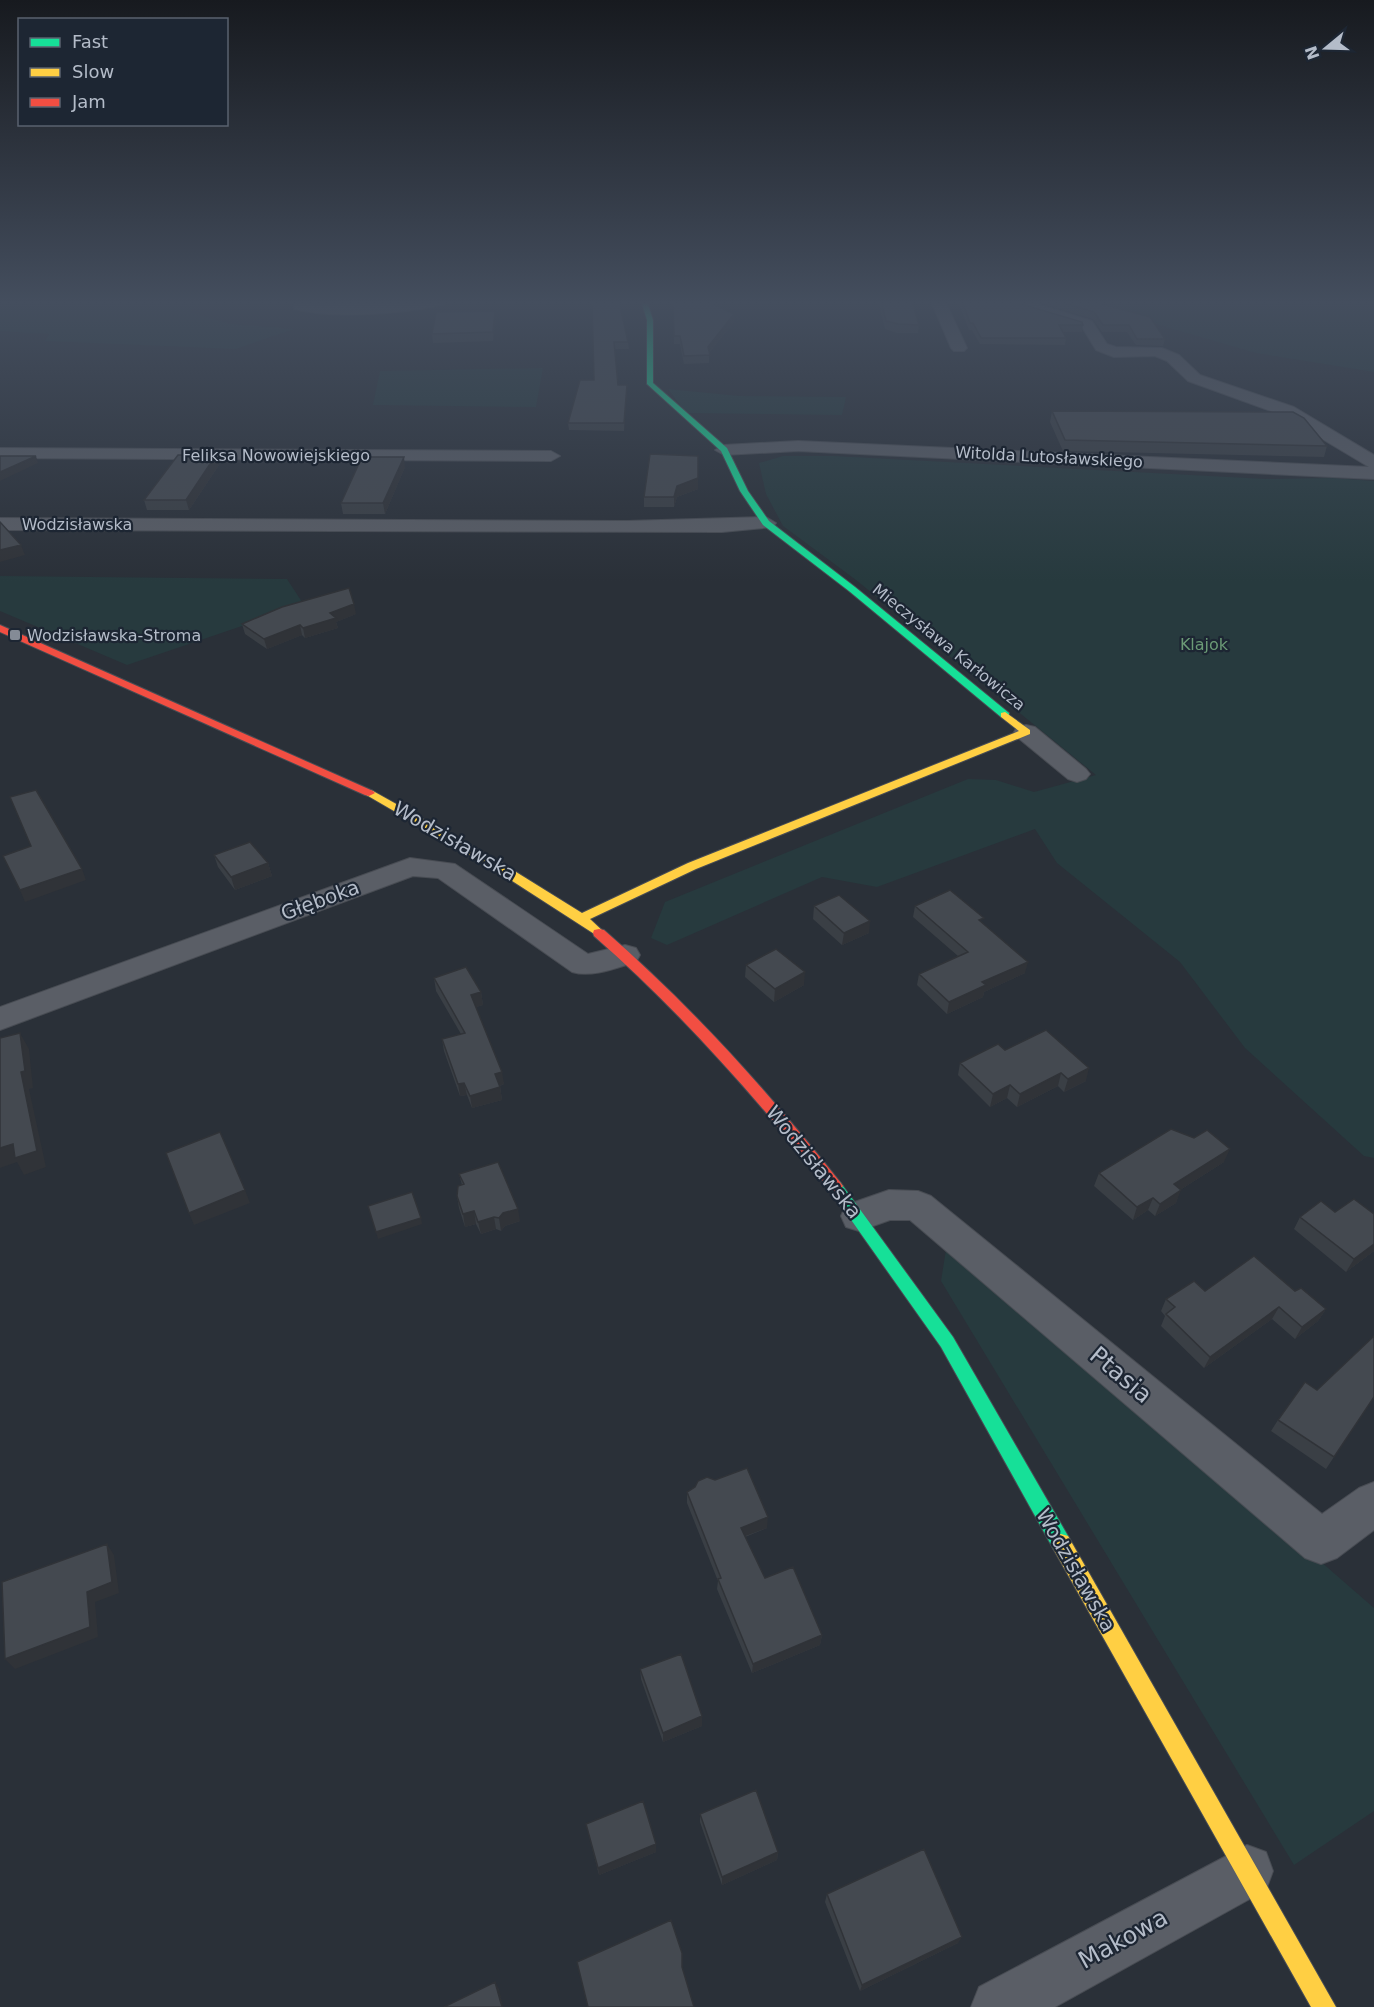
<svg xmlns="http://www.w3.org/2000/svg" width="1374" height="2007" font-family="'DejaVu Sans',sans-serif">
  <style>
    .green { fill: #273a3e }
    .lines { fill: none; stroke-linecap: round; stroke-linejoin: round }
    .street-casing { stroke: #484c53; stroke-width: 2 }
    .fast-casing { stroke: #484c53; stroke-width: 2 }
    .slow-casing { stroke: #484c53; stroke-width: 2 }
    .jam-casing { stroke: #484c53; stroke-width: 2 }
    .street { fill: #5a5e66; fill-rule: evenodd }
    .fast { fill: #16e098; fill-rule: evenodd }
    .slow { fill: #ffcf43; fill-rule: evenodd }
    .jam { fill: #f24e42; fill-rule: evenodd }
    .wall { fill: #3a3f45 }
    .shaded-wall { fill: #303338 }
    .building { fill: #444950; stroke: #303338; stroke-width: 1.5 }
    .poi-dot { fill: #848b96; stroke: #1d2633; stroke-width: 2 }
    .labels { text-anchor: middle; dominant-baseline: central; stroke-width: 4.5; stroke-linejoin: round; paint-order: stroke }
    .far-street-label { font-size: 16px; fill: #b4bcc9; stroke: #1d2633 }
    .far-poi-label { font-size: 16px; fill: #b4bcc9; stroke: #1d2633; text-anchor: start }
    .far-park-label { font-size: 16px; fill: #6b9a76; stroke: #1d2633 }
    .street-label { font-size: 20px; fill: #b4bcc9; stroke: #1d2633 }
    .near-street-label { font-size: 24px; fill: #b4bcc9; stroke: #1d2633 }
  </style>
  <rect width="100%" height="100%" fill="#2a3038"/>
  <path class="green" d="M 0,301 L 200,301 L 189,312 L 231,324 L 294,329 L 236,349 L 45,341 L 49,334 L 0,331 Z
    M 1076,301 L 1374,301 L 1374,372 L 1256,353 Z
    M 543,368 L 536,407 L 373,405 L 380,371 Z
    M 668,389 L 739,396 L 846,397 L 842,415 L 686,413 Z
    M 783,456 L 833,456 L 1266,479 L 1333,478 L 1374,481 L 1374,1158 L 1364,1156 L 1245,1048 L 1180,962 L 1057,863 L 1035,829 L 877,887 L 822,877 L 667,945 L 651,938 L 665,902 L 968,779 L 996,780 L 1034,792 L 1096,775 L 856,580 L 783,526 L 766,494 L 759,463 Z
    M 0,576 L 287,579 L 304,605 L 127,665 L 0,611 Z
    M 948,1237 L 1374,1608 L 1374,1811 L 1294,1865 L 941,1281 Z"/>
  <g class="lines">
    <defs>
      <path id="street" d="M 294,301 L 308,301 L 307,303 L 313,305 L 446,301 L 444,304 C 404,314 334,319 294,309 Z
        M 931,301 L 945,301 L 967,348 L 964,351 L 954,351 L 951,348 Z
        M 1005,301 L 1027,301 L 1092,321 L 1107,344 L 1116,347 L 1162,348 L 1179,355 L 1200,375 L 1294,407 L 1374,455 L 1374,479 L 798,451 L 724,455 L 715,450 L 724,445 L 798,441 L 1369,467 L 1282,415 L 1188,381 L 1167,361 L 1155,356 L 1114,357 L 1096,350 L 1082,327 L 1007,304 Z
        M 0,448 L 551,451 L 560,456 L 551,461 L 0,458 Z
        M 766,517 L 776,523 L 773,527 L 722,532 L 0,530 L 0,518 L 627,521 Z
        M 1026,725 L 1035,727 L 1086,769 L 1090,774 L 1086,779 L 1077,782 L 1068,779 L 1017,737 L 1014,732 L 1017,727 Z
        M 410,858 L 455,864 L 588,954 L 625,945 L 636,948 L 640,955 L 636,962 C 616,968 592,978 572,972 L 438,878 L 413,876 L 0,1030 L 0,1007 Z
        M 889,1190 L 918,1191 L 931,1196 L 1322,1514 L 1359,1488 L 1374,1482 L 1374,1530 L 1337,1558 L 1321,1564 L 1305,1558 L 910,1220 L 890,1220 L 859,1231 L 846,1227 L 841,1216 L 846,1205 Z
        M 1247,1845 L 1266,1852 L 1273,1871 L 1266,1890 L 1055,2007 L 971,2007 L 979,1987 Z"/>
      <path id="fast" d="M 641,301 L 647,301 L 653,320 L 653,383 L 727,448 L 748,491 L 769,521 L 855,587 L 1009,713 L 1009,717 L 1001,717 L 849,591 L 763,525 L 740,491 L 721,451 L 647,384 L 647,320 Z
        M 835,1180 L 840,1182 L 953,1337 L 1068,1536 L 1071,1543 L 1068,1550 L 1061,1552 L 1054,1550 L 941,1347 L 830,1190 L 827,1186 L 830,1182 Z"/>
      <path id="slow" d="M 1005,712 L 1030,730 L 1030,734 L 696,869 L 590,919 L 605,933 L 599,937 L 492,868 L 363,793 L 369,790 L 373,791 L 500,862 L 582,913 L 688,863 L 1019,731 L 1001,717 L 1001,713 Z
        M 1061,1534 L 1068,1536 L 1336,2007 L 1311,2007 L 1054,1550 L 1051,1543 L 1054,1536 Z"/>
      <path id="jam" d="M 0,625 L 373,791 L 375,793 L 369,796 L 365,795 L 0,632 Z
        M 599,929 L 604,930 C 691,1006 768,1091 840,1182 L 843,1186 L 840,1190 L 835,1192 L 830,1190 C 757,1099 682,1013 594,936 L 593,933 L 594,930 Z"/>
    </defs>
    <use href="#street" class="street-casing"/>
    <use href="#fast" class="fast-casing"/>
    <use href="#slow" class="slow-casing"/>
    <use href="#jam" class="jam-casing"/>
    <use href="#street" class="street"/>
    <use href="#fast" class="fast"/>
    <use href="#slow" class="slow"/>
    <use href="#jam" class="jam"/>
  </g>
  <path class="wall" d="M 318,301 L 353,301 L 318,303 Z
    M 592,301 L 628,342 L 629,349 L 615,349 L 618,385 L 627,385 L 624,431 L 569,430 L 568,423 L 594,380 Z
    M 673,301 L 717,301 L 717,306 L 734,322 L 709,353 L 709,363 L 684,364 L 680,344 L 674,344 Z
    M 878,301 L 912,301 L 919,325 L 918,333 L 897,333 L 885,329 Z
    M 958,301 L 1011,301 L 1083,325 L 1082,332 L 1063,332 L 1066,338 L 1065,345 L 980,344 L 972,330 L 969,330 Z
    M 1035,301 L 1091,301 L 1165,339 L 1163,346 L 1136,345 L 1127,332 L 1102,332 L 1093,319 Z
    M 496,319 L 493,341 L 433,343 L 432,334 Z
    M 1052,411 L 1327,446 L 1324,457 L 1063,451 L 1050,422 Z
    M 698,456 L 698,489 L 677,497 L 674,507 L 644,507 L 644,497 Z
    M 219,465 L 189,510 L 147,510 L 144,500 Z
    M 405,467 L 385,514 L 343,514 L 341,503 Z
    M 356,614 L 336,622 L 338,628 L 305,638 L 302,635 L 267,649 L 245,634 L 242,624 Z
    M 214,855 L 268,863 L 272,876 L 235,890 L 218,867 Z
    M 814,906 L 869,933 L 842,945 L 813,919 Z
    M 915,906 L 983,924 L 1025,973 L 984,992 L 983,997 L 947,1014 L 917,985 L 919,974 L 958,956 L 913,917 Z
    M 746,965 L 804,985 L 774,1002 L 745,977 Z
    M 434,978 L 481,992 L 483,1005 L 476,1007 L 504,1084 L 500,1086 L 502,1100 L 472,1108 L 467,1095 L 460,1096 L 444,1051 L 442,1039 L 461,1034 L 436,991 Z
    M 1005,1050 L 1086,1081 L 1064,1092 L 1058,1086 L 1017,1107 L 1007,1098 L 990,1107 L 958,1075 L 960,1063 Z
    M 1224,1162 L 1180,1190 L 1176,1203 L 1155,1216 L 1148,1210 L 1133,1220 L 1094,1186 L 1099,1173 Z
    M 459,1174 L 520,1221 L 505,1226 L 501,1231 L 496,1229 L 481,1234 L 476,1224 L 465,1227 L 459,1208 L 457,1196 L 462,1185 Z
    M 1300,1217 L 1374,1251 L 1346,1272 L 1294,1229 Z
    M 1205,1291 L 1295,1291 L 1326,1309 L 1318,1321 L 1295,1339 L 1272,1319 L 1204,1368 L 1161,1326 L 1165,1316 L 1161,1311 L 1166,1299 Z
    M 1374,1336 L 1374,1399 L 1373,1398 L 1326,1469 L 1271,1431 L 1278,1420 L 1317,1390 Z
    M 695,1487 L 767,1528 L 745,1537 L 765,1578 L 822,1635 L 820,1645 L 752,1673 L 717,1589 L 718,1581 L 687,1503 L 687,1492 Z
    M 640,1669 L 702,1726 L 663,1742 L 641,1679 Z
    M 700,1814 L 778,1852 L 777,1860 L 722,1885 L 700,1822 Z
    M 586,1824 L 656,1844 L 656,1852 L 599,1875 Z
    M 827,1894 L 958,1943 L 860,1991 L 825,1902 Z"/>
  <path class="shaded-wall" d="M 495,311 L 496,319 L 493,341 L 493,332 Z
    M 734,314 L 734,322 L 707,355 L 708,347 Z
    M 627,385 L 627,393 L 624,431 L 624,423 Z
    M 216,455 L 219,465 L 189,510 L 186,500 Z
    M 36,456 L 38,463 L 0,481 L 0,472 Z
    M 404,457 L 405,467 L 385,514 L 383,503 Z
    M 698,478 L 698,489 L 677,497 L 674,507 L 674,497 L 677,486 Z
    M 21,545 L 25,555 L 0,562 L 0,550 Z
    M 354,604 L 356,614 L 336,622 L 338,628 L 305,638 L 303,628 L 330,613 Z
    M 300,625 L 302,635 L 267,649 L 264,639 Z
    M 268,863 L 272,876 L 235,890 L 231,877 Z
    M 82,869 L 86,880 L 25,902 L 20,890 Z
    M 870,921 L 869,933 L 842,945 L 844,933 Z
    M 1028,962 L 1025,973 L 984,992 L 983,997 L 947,1014 L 949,1002 L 982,982 Z
    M 805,972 L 804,985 L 774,1002 L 775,989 Z
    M 481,992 L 483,1005 L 473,1008 L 471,995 Z
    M 20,1033 L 29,1049 L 33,1088 L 29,1089 L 46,1167 L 24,1175 L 17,1162 L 0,1168 L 0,1148 L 21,1072 Z
    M 1089,1068 L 1086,1081 L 1064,1092 L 1068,1079 Z
    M 502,1072 L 504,1084 L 497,1087 L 495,1074 Z
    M 1061,1073 L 1058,1086 L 1017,1107 L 1020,1094 Z
    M 464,1083 L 467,1095 L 460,1096 L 458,1084 Z
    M 1010,1085 L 1007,1098 L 990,1107 L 993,1094 Z
    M 500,1087 L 502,1100 L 472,1108 L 470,1096 Z
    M 1230,1149 L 1224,1162 L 1169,1197 L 1174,1184 Z
    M 245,1190 L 250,1203 L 194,1225 L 189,1213 Z
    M 1181,1190 L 1176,1203 L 1155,1216 L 1160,1204 Z
    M 1153,1198 L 1148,1210 L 1133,1220 L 1137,1207 Z
    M 518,1209 L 520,1221 L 505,1226 L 501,1231 L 499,1218 L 503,1213 Z
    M 474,1211 L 476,1224 L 465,1227 L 463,1214 Z
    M 494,1217 L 496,1229 L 481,1234 L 478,1222 Z
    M 421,1218 L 422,1224 L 378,1239 L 376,1232 Z
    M 1374,1244 L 1374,1251 L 1346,1272 L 1354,1259 Z
    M 1279,1307 L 1272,1319 L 1204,1368 L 1210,1357 Z
    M 1326,1309 L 1318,1321 L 1295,1339 L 1302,1327 Z
    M 768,1517 L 767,1528 L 740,1538 L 741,1528 Z
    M 107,1544 L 114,1555 L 119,1593 L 95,1602 L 98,1637 L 15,1669 L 5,1659 L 87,1592 Z
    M 822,1635 L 820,1645 L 752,1673 L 753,1664 Z
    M 702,1716 L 702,1726 L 663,1742 L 663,1733 Z
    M 656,1844 L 656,1852 L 599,1875 L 598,1868 Z
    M 778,1852 L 777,1860 L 722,1885 L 722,1877 Z
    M 962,1937 L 958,1943 L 860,1991 L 862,1985 Z
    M 495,1982 L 499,1989 L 503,2007 L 502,2007 Z"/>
  <path class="building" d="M 592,301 L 619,301 L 628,342 L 614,342 L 618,385 L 627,385 L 624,423 L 568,423 L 580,380 L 594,380 Z
    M 673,301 L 707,301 L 734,314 L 708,347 L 710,355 L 684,356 L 680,336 L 674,336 Z
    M 881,301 L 912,301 L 919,325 L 898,324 L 886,321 Z
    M 962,301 L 1011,301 L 1082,322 L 1083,325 L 1059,325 L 1066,338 L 981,338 L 973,323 L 970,323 Z
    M 1057,301 L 1091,301 L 1150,317 L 1165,339 L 1137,339 L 1129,325 L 1103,325 L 1094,312 Z
    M 495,311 L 493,332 L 432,334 L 436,312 Z
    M 1052,411 L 1293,412 L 1304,418 L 1327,446 L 1065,440 Z
    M 650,454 L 698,456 L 698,478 L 677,486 L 674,497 L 644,497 Z
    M 178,455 L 216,455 L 186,500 L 144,500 Z
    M 0,456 L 36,456 L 0,472 Z
    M 362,457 L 404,457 L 383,503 L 341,503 Z
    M 0,522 L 21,545 L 0,550 Z
    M 349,588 L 354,604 L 330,613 L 336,618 L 303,628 L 300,625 L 264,639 L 242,624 L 282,607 Z
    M 36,790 L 82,869 L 20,890 L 3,856 L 31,846 L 10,797 Z
    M 250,842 L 268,863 L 231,877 L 214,855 Z
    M 950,890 L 984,918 L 979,920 L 1028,962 L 982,982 L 986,985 L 949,1002 L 919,974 L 968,952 L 915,906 Z
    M 839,895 L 870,921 L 844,933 L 814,906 Z
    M 776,949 L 805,972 L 775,989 L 746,965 Z
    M 466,967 L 481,992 L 471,995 L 502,1072 L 495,1074 L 500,1087 L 470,1096 L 464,1083 L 458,1084 L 442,1039 L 465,1033 L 434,978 Z
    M 1046,1030 L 1089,1068 L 1068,1079 L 1061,1073 L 1020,1094 L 1010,1085 L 993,1094 L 960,1063 L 998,1044 L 1005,1050 Z
    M 20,1033 L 25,1071 L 21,1072 L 37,1151 L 15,1158 L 13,1144 L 0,1148 L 0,1038 Z
    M 1171,1129 L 1194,1138 L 1207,1130 L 1230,1149 L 1174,1184 L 1181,1190 L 1160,1204 L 1153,1198 L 1137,1207 L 1099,1173 Z
    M 220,1132 L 245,1190 L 189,1213 L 166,1153 Z
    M 498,1162 L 518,1209 L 503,1213 L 499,1218 L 494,1217 L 478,1222 L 474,1211 L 463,1214 L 457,1196 L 458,1186 L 464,1184 L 459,1174 Z
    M 412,1192 L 421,1218 L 376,1232 L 368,1206 Z
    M 1354,1199 L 1374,1214 L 1374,1244 L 1354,1259 L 1300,1217 L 1321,1201 L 1335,1212 Z
    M 1254,1256 L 1295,1291 L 1301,1288 L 1326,1309 L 1302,1327 L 1279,1307 L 1210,1357 L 1166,1314 L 1175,1307 L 1166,1299 L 1194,1281 L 1205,1291 Z
    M 1374,1336 L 1374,1397 L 1334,1457 L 1278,1420 L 1305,1382 L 1317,1390 Z
    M 747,1468 L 768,1517 L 741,1528 L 765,1578 L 793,1567 L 822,1635 L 753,1664 L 718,1579 L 721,1578 L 687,1492 L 695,1487 L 698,1481 L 707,1477 L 715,1480 Z
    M 107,1544 L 112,1582 L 87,1592 L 90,1627 L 5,1659 L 2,1582 Z
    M 681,1654 L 702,1716 L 663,1733 L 640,1669 Z
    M 756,1790 L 778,1852 L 722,1877 L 700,1814 Z
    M 643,1801 L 656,1844 L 598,1868 L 586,1824 Z
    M 924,1849 L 962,1937 L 862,1985 L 827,1894 Z
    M 671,1920 L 682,1953 L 682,1967 L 694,2007 L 588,2007 L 577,1962 Z
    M 495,1982 L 502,2007 L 444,2007 Z"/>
  <linearGradient id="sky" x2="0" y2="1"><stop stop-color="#171a1f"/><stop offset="0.52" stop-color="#444e5e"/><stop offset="1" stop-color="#444e5e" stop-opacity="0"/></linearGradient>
  <rect width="1374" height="582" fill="url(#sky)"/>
  <rect class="poi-dot" x="9" y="629" width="12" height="12" rx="3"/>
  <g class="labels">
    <g class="far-street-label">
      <text x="276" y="455">Feliksa Nowowiejskiego</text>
      <text transform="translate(1049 457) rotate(3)">Witolda Lutosławskiego</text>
      <text x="77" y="524">Wodzisławska</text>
      <text transform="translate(949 647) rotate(39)">Mieczysława Karłowicza</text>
    </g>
    <g class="far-poi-label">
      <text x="27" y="635">Wodzisławska-Stroma</text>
    </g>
    <g class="far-park-label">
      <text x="1204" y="644">Klajok</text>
    </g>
    <g class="street-label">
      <text transform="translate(455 841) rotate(30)">Wodzisławska</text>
      <text transform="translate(320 900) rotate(-20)">Głęboka</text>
      <text transform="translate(814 1162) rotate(51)">Wodzisławska</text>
      <text transform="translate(1076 1570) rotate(60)">Wodzisławska</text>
    </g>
    <g class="near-street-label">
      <text transform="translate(1121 1375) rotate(40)">Ptasia</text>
      <text transform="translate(1123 1939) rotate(-29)">Makowa</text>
    </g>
  </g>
  <rect x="18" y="18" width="210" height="108" fill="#1d2633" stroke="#59626f" stroke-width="1.5"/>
  <rect x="30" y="38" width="30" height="9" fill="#16e098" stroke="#59626f" stroke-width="1.5"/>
  <text x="72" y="48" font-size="18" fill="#b4bcc9">Fast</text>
  <rect x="30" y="68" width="30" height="9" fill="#ffcf43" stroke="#59626f" stroke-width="1.5"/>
  <text x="72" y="78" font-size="18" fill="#b4bcc9">Slow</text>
  <rect x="30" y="98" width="30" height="9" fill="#f24e42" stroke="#59626f" stroke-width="1.5"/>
  <text x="72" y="108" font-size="18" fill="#b4bcc9">Jam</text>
  <g transform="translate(1326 48) rotate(251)" stroke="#1d2633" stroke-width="4.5" paint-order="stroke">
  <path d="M0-4.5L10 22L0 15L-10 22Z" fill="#b4bcc9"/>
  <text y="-9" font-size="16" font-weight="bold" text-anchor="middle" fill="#b4bcc9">N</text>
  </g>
</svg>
